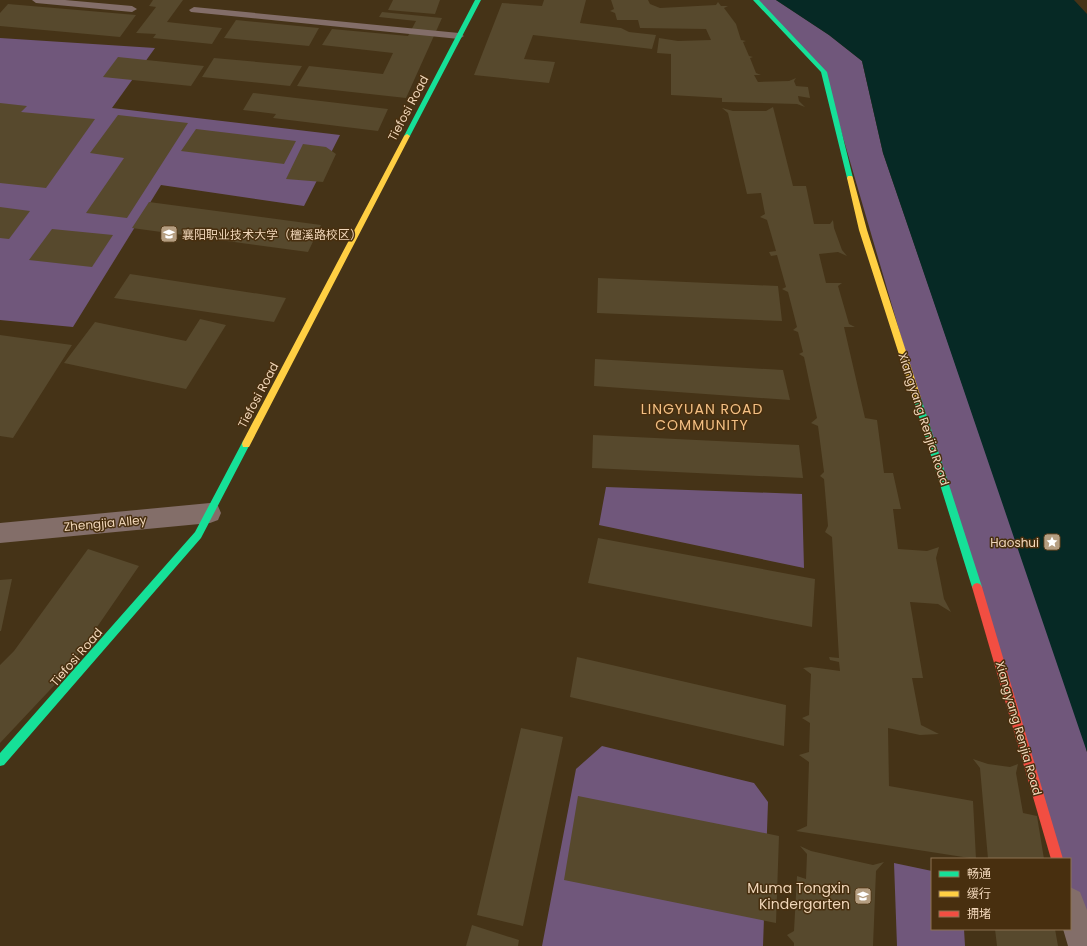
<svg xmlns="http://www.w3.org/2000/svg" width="1087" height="946" font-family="Poppins,'Noto Sans SC',sans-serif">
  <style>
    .green { fill: #70577b }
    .water { fill: #062925 }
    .building { fill: #57492d }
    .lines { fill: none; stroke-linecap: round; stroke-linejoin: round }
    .lane { fill: #836e69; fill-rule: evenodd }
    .street { fill: #836e69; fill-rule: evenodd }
    .fast { fill: #16e098; fill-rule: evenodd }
    .slow { fill: #ffcf43; fill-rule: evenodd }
    .jam { fill: #f24e42; fill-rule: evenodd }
    .labels { text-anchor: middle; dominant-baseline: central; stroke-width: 3; stroke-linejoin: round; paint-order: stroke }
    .street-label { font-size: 12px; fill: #f1d7ba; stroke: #482f0f }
    .poi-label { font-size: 12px; fill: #f1d7ba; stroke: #482f0f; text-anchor: start }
    .quarter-label { font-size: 14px; letter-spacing: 1px; fill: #f4c084; stroke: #482f0f }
    .near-poi-label { font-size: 14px; fill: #f1d7ba; stroke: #482f0f; text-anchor: end }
  </style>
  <rect width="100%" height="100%" fill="#453317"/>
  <path class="green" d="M 756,0 L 776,0 L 829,35 L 862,61 L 883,153 L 1084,739 L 1087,752 L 1087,946 L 1070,916 L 1070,859 L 1053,859 L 824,72 Z
    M 0,38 L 155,48 L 112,108 L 340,135 L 304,206 L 161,185 L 73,327 L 0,320 Z
    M 606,487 L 802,494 L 804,568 L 599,525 Z
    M 602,746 L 754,783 L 768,802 L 763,946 L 542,946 L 576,769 Z
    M 894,863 L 932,871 L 932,929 L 964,929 L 965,946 L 897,946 Z"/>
  <path class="water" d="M 776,0 L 1074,0 L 1087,14 L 1087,752 L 883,153 L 862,61 L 829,35 Z"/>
  <path class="building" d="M 153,0 L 183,0 L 167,22 L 222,28 L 212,44 L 153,38 L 156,34 L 136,33 L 156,7 L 149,6 Z
    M 393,0 L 440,0 L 435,14 L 388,10 Z
    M 544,0 L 586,0 L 580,23 L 621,28 L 629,32 L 656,35 L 652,49 L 533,35 L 524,59 L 555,62 L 549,83 L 474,75 L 502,3 L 542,6 Z
    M 611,0 L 648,0 L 650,4 L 660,8 L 716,5 L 718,2 L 721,6 L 728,6 L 724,8 L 736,24 L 741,40 L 746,41 L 743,42 L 749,56 L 753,57 L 750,58 L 756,73 L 761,75 L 754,75 L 758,82 L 789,81 L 796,78 L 794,81 L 796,86 L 808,87 L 810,98 L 798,96 L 799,101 L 805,107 L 797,104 L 722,102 L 722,98 L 671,95 L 671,54 L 657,53 L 659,38 L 678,41 L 711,40 L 706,29 L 640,28 L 638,20 L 617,20 L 615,13 L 610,11 L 614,9 Z
    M 8,4 L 136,15 L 120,37 L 0,26 L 0,13 Z
    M 382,12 L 442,18 L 406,98 L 297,86 L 309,66 L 383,74 L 393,53 L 322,45 L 332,29 L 408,36 L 416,21 L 379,17 Z
    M 236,20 L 319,28 L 309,46 L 224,38 Z
    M 118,57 L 204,66 L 191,86 L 103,77 Z
    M 214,58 L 302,66 L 290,86 L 202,77 Z
    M 253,93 L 388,109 L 378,131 L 273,118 L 276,114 L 243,110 Z
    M 0,103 L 27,106 L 21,112 L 95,119 L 46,188 L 0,183 Z
    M 773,107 L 793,186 L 806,186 L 814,224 L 830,224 L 833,220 L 834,228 L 842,250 L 847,256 L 838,252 L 819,254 L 826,283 L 842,283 L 838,286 L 849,324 L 855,327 L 844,327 L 865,418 L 877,420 L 884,473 L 893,473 L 901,509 L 893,509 L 898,549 L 927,551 L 939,547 L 936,558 L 944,599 L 951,612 L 938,604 L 910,602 L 923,678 L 912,678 L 921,725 L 939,734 L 920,735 L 888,728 L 889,786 L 973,801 L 976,859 L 796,831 L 807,826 L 809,762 L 799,755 L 809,752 L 810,723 L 802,718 L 809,715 L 811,674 L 803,668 L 811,667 L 840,671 L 839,662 L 830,660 L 829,657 L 839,658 L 832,537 L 825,532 L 828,526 L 824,479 L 820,476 L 824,472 L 818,426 L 811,423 L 817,418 L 804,357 L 799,354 L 803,352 L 798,332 L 793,330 L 797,327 L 788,292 L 782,289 L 786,287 L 777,255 L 771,256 L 769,252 L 776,251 L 767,220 L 760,217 L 765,214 L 761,193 L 747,194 L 728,113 L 722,108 L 733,111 L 766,111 Z
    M 118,115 L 188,123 L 127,218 L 86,213 L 124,158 L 90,153 Z
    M 196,129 L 296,141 L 284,164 L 181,151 Z
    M 303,144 L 326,147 L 336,154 L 323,182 L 286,179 Z
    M 149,202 L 321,225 L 308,252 L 132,228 Z
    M 0,207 L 30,211 L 9,239 L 0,238 Z
    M 52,229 L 113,235 L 92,267 L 29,260 Z
    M 130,274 L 286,298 L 274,322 L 114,298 Z
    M 598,278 L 778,286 L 782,321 L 597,313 Z
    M 200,319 L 226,325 L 186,389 L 64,363 L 95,322 L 186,341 Z
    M 0,335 L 72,345 L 13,438 L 0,436 Z
    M 595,359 L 783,370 L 790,400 L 594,386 Z
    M 593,435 L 799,445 L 803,478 L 592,468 Z
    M 598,538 L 815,579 L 812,627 L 588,583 Z
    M 88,549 L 139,566 L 64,675 L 0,743 L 0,665 L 14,651 Z
    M 12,579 L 1,631 L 0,631 L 0,580 Z
    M 577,657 L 786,705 L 784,746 L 570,697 Z
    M 521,728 L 563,737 L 523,926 L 477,915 Z
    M 973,759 L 988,764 L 1010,767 L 1018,764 L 1016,773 L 1023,813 L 1037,816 L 1044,859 L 988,859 L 980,768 Z
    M 578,796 L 779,836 L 776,923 L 564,880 Z
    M 800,846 L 811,851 L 873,865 L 884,862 L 876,871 L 873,946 L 794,946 L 794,943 L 787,935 L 794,931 L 797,876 L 806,879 L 807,854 Z
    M 472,925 L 519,940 L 518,946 L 466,946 Z
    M 995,929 L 1055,929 L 1058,946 L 997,946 Z"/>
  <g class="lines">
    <path class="lane" d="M 32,0 L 65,0 L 132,6 L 137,9 L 132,12 L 36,3 Z
      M 194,7 L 459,33 L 464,36 L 459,39 L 191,12 L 189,10 Z"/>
    <path class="street" d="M 210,503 L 218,506 L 221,513 L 218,520 L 210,523 L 0,543 L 0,523 Z
      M 1070,887 L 1080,892 L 1087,910 L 1087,946 L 1068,946 L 1063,929 L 1070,929 Z"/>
    <path class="fast" d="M 475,0 L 481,0 L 410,136 L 407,138 L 405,137 L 404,136 Z
      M 753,0 L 759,0 L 827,72 L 853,178 L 852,180 L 848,180 L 847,178 L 821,72 Z
      M 917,395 L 921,398 L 982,587 L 980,590 L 977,591 L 974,590 L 972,587 L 913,398 Z
      M 246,440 L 249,441 L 250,444 L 201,538 L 4,765 L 0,766 L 0,753 L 195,532 L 243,441 Z"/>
    <path class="slow" d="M 407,134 L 410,136 L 249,447 L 243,447 L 242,444 L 243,441 L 404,136 Z
      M 848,176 L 852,176 L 853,178 L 867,230 L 921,398 L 917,401 L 913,398 L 859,230 L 847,178 Z"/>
    <path class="jam" d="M 977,583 L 980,584 L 982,587 L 1063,859 L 1051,859 L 972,587 L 974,584 Z"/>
  </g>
  <defs>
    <symbol id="university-square" viewBox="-11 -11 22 22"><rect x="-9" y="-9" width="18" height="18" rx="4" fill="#b59e81" stroke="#482f0f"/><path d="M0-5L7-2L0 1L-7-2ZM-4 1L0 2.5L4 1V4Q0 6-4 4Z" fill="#fff"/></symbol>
    <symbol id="sight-square" viewBox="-11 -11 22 22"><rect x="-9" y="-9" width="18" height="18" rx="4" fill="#b59e81" stroke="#482f0f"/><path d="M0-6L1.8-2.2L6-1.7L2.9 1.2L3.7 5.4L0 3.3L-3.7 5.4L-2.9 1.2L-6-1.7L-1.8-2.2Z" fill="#fff"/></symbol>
    <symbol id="school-square" viewBox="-11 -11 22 22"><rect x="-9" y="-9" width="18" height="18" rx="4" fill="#b59e81" stroke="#482f0f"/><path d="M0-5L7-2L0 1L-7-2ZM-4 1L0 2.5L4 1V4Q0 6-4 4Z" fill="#fff"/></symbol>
  </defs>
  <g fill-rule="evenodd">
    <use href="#university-square" x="159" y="224" width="20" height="20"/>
    <use href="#sight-square" x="1042" y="532" width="20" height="20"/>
    <use href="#school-square" x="853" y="886" width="20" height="20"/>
  </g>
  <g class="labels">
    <g class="street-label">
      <text transform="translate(408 108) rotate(-62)">Tiefosi Road</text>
      <text transform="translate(258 395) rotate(-62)">Tiefosi Road</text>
      <text transform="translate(924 419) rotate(72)">Xiangyang Renjia Road</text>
      <text transform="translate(105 523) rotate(-5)">Zhengjia Alley</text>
      <text transform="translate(76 657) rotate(-49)">Tiefosi Road</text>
      <text transform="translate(1019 728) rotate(74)">Xiangyang Renjia Road</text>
    </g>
    <g class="poi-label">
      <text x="182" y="234">襄阳职业技术大学（檀溪路校区）</text>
      <text x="1039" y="542" text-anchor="end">Haoshui</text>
    </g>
    <g class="quarter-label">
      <text x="702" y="409">LINGYUAN ROAD<tspan x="702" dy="16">COMMUNITY</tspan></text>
    </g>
    <g class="near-poi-label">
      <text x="850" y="888">Muma Tongxin<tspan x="850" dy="16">Kindergarten</tspan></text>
    </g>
  </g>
  <rect x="931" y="858" width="140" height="72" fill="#482f0f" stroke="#8c7253"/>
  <rect x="939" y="871" width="20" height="6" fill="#16e098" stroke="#8c7253"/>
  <text x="967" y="878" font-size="12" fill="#f1d7ba">畅通</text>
  <rect x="939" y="891" width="20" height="6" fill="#ffcf43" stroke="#8c7253"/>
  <text x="967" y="898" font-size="12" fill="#f1d7ba">缓行</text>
  <rect x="939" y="911" width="20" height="6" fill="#f24e42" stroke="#8c7253"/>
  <text x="967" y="918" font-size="12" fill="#f1d7ba">拥堵</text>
</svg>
